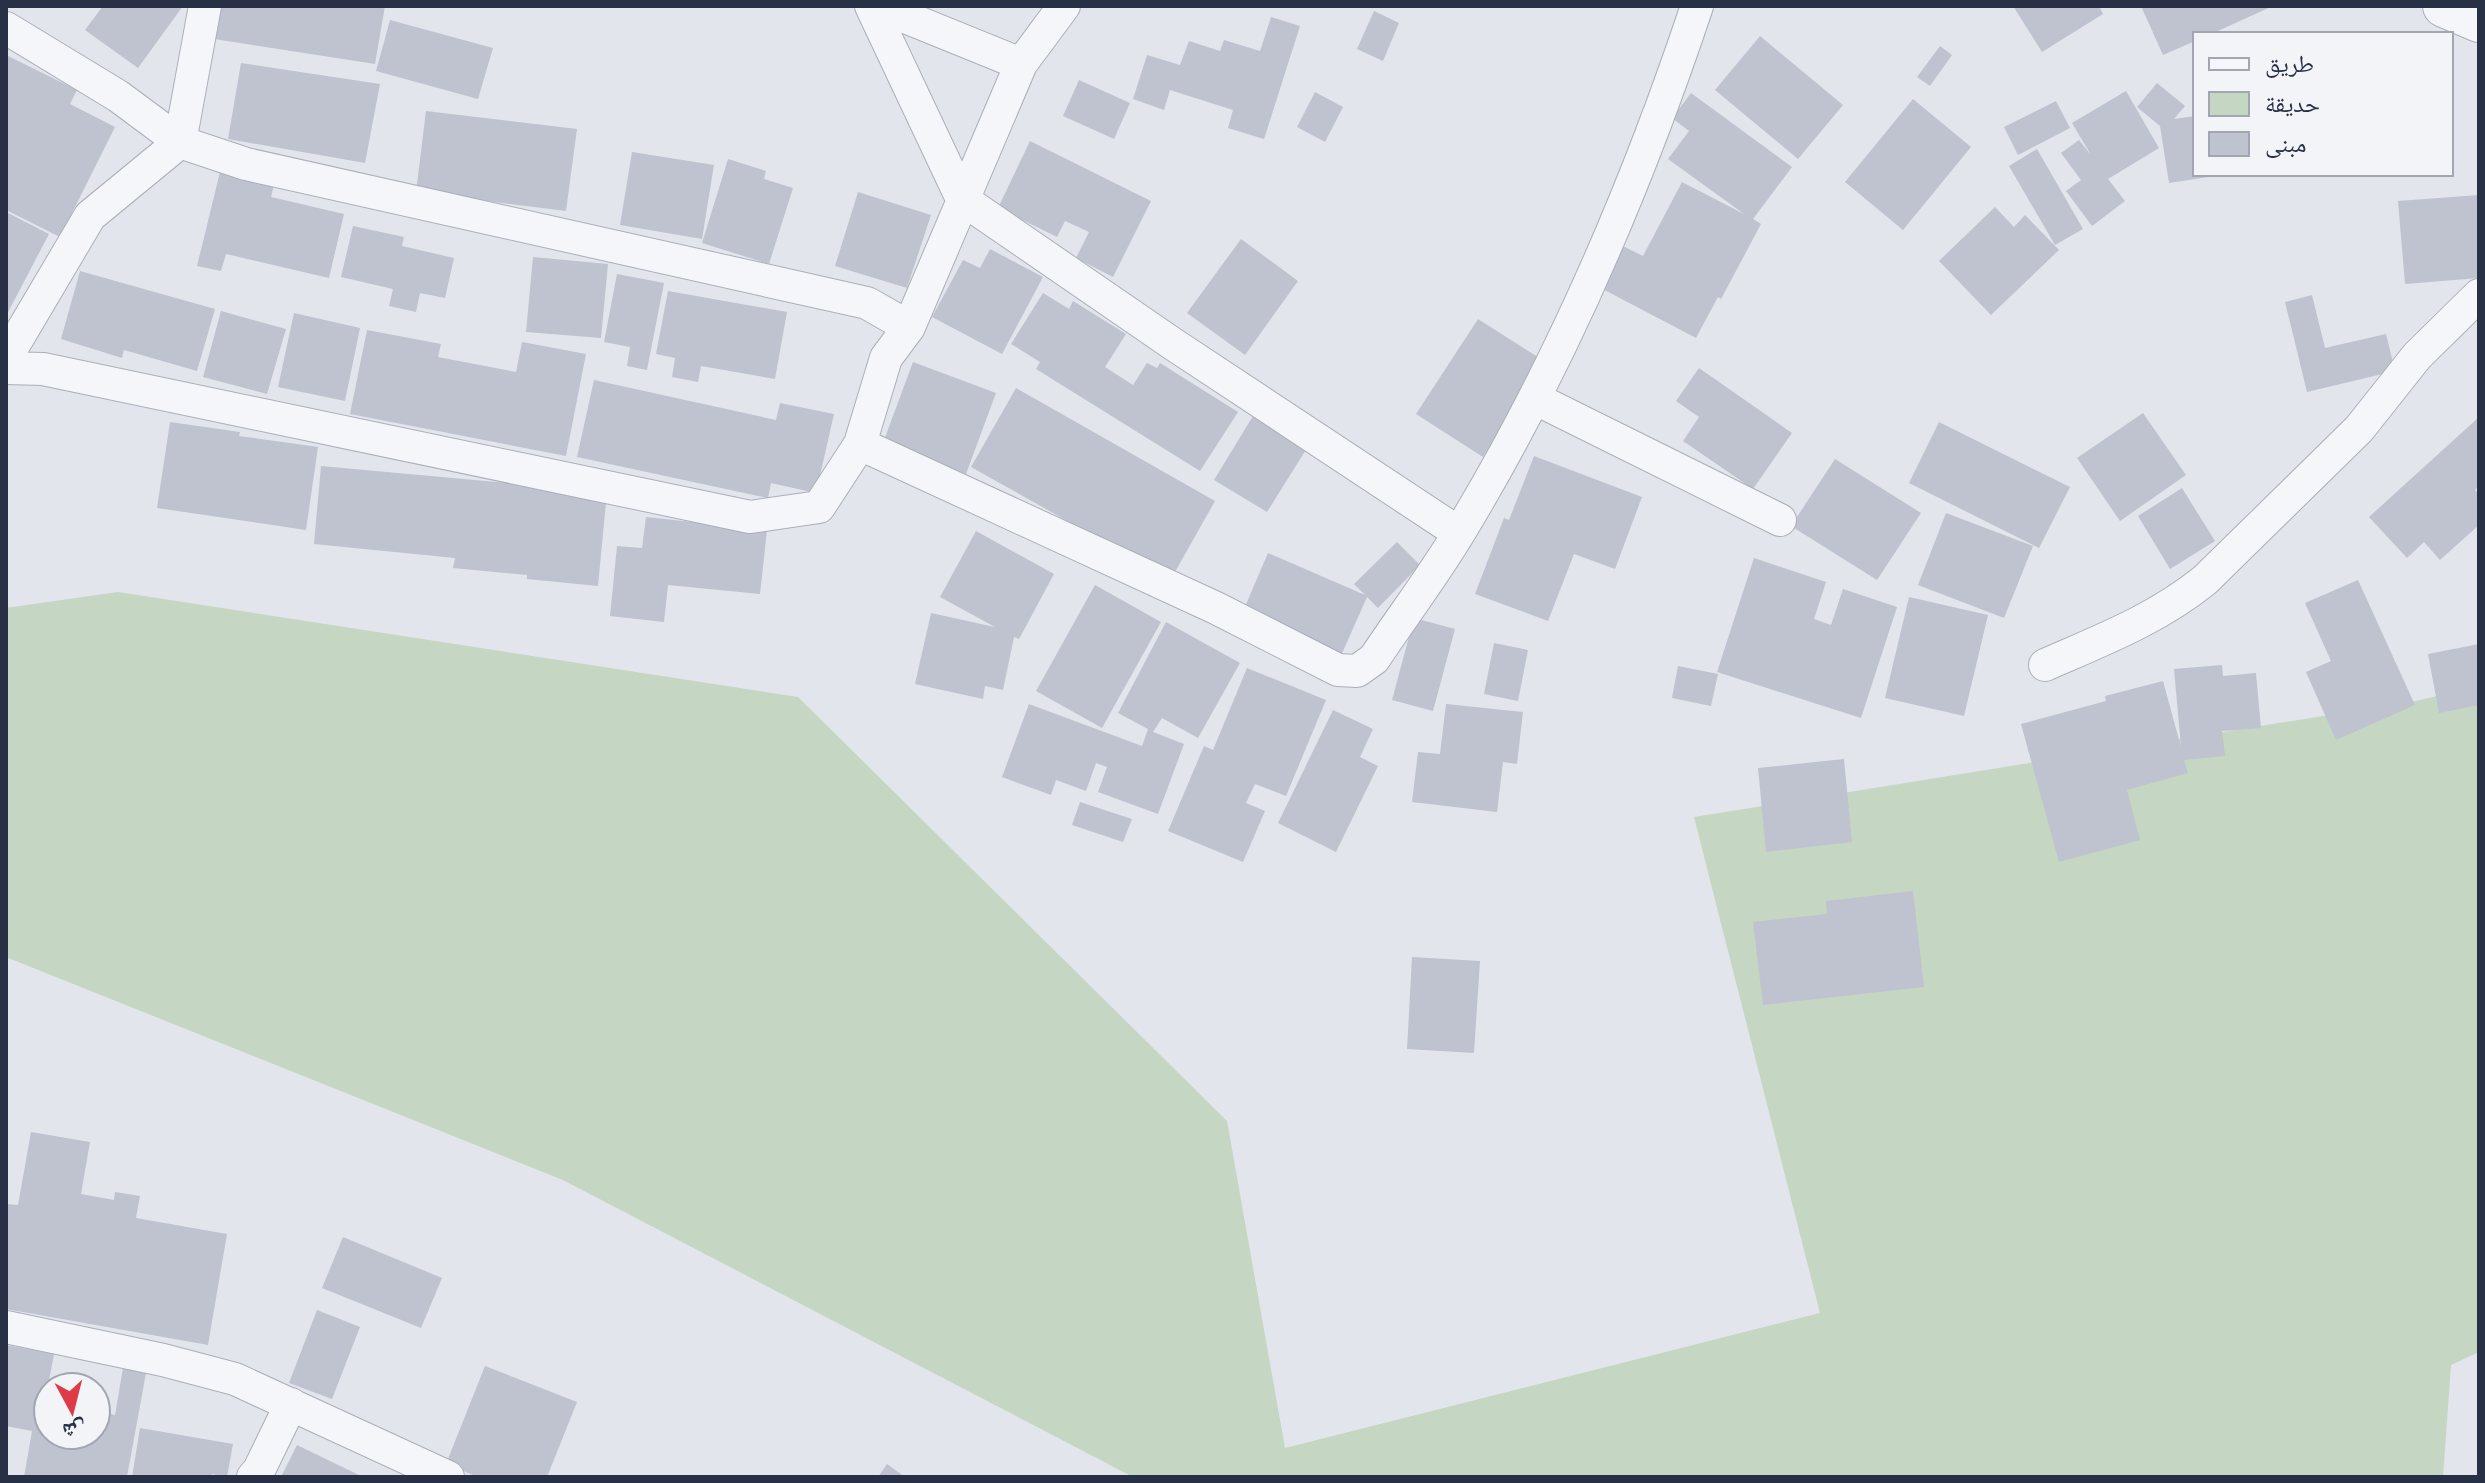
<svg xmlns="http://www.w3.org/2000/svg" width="2485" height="1483" font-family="'DM Sans','Noto Naskh Arabic',sans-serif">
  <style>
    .green { fill: #c5d6c2 }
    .building { fill: #bec3cf }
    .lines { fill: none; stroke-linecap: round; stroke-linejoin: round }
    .minor-casing { stroke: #aaafb9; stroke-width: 34 }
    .tertiary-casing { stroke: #aaafb9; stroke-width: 44 }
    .minor { stroke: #f5f6f9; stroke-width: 32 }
    .tertiary { stroke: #f5f6f9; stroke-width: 42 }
  </style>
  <rect width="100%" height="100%" fill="#e2e5eb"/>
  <path class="green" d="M 118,592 L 798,697 L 1227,1121 L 1285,1448 L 1820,1313 L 1694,817 L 2416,701 L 2479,686 L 2479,1352 L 2451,1365 L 2443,1477 L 1133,1477 L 563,1180 L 6,957 L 6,608 Z"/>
  <path class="building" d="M 103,6 L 183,6 L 138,68 L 85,30 Z
    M 213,6 L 385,6 L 375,64 L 208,38 Z
    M 2013,6 L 2099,6 L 2103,14 L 2042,52 Z
    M 2141,6 L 2273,6 L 2211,34 L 2195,34 L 2195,41 L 2163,55 Z
    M 1374,11 L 1399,23 L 1383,61 L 1357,49 Z
    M 1271,17 L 1300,26 L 1264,139 L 1228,128 L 1233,110 L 1170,90 L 1164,110 L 1133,99 L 1147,55 L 1180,65 L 1189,41 L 1220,51 L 1224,40 L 1260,51 Z
    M 390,20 L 493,48 L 478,99 L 376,71 Z
    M 1760,36 L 1843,105 L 1798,159 L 1715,90 Z
    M 1940,46 L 1952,55 L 1930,86 L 1917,77 Z
    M 6,55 L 77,90 L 70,104 L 115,127 L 60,237 L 6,210 Z
    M 241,63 L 380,84 L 365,163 L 228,139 Z
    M 1079,80 L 1130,103 L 1114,139 L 1063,116 Z
    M 2157,83 L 2185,106 L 2174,119 L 2195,116 L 2195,174 L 2215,176 L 2169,183 L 2160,126 L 2137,107 Z
    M 2126,91 L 2159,148 L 2108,179 L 2125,201 L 2092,226 L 2066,191 L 2081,180 L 2061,153 L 2079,140 L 2091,155 L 2072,123 Z
    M 1315,92 L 1343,107 L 1325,142 L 1297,127 Z
    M 1691,93 L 1792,167 L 1753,219 L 1761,224 L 1721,299 L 1718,297 L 1696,338 L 1595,285 L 1617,243 L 1643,256 L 1682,182 L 1744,214 L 1668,159 L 1689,131 L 1672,118 Z
    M 1913,99 L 1971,147 L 1903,230 L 1845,182 Z
    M 2056,101 L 2070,128 L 2018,155 L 2004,127 Z
    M 426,111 L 577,129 L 566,211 L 416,192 Z
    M 1030,141 L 1151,201 L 1113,277 L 1076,258 L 1089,232 L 1065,221 L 1057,237 L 998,208 Z
    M 2037,149 L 2083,229 L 2055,245 L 2009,166 Z
    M 632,152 L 714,165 L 702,239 L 620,225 Z
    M 728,159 L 766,171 L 764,179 L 793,188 L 769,264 L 702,243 Z
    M 220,172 L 274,184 L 271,197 L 344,214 L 329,278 L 226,254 L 221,271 L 197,266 Z
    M 858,192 L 931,215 L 907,288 L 835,266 Z
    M 2479,195 L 2479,278 L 2405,284 L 2398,201 Z
    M 1995,207 L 2014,227 L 2025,215 L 2059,250 L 1991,315 L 1939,261 Z
    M 6,212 L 49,234 L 6,316 Z
    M 353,226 L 404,237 L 402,246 L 454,258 L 445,298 L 420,293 L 416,312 L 389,306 L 393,289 L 341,277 Z
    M 1241,239 L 1298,281 L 1245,355 L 1187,313 Z
    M 990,249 L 1043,277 L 1002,354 L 932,317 L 963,260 L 980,268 Z
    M 533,257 L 608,264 L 601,338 L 526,332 Z
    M 80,271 L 215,309 L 197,371 L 124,350 L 122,358 L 61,339 Z
    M 617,274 L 664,283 L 647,370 L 627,366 L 630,347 L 604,342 Z
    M 668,291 L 787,312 L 775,379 L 701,366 L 698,382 L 672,377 L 675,358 L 656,354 Z
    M 1043,293 L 1069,309 L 1073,301 L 1126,334 L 1105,367 L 1133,385 L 1147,363 L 1157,368 L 1160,363 L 1238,412 L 1200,471 L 1036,369 L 1040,362 L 1011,344 Z
    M 2312,295 L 2325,348 L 2386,334 L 2395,371 L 2307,392 L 2285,302 Z
    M 221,311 L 286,329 L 267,394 L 203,377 Z
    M 294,313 L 360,328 L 345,401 L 278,387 Z
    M 1478,319 L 1544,361 L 1483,457 L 1416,414 Z
    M 367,330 L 441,344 L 438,357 L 516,372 L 522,342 L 586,354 L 566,456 L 350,414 Z
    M 913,362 L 996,393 L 966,474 L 883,443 Z
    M 1699,368 L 1792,433 L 1753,489 L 1683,441 L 1699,417 L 1676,401 Z
    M 594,380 L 776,420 L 780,403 L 834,414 L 816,493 L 771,483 L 768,498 L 577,457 Z
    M 1016,388 L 1215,501 L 1171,579 L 971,467 Z
    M 2143,413 L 2186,475 L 2120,521 L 2077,458 Z
    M 1253,416 L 1307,448 L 1267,512 L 1214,480 Z
    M 2479,417 L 2479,486 L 2475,490 L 2479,494 L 2479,525 L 2440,560 L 2424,542 L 2407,558 L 2369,517 Z
    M 170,422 L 240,432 L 239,436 L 318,447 L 306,530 L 157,508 Z
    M 1939,422 L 2070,487 L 2039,548 L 1909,483 Z
    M 1534,456 L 1642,497 L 1615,569 L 1574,554 L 1548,621 L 1475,594 L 1504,518 L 1509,520 Z
    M 1835,459 L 1921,513 L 1877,580 L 1791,526 Z
    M 321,466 L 607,492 L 598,586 L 527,579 L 527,575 L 453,568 L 455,558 L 314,544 Z
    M 2182,488 L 2215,541 L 2170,569 L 2138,516 Z
    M 1946,513 L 2033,546 L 2004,618 L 1918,585 Z
    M 646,517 L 767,530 L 760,594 L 668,585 L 664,622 L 610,616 L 617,546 L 642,548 Z
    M 976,531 L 1054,574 L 1019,639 L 1014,637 L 1003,690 L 985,686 L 983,699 L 915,684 L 931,613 L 995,627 L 940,597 Z
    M 1397,542 L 1420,565 L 1378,608 L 1367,597 L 1340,658 L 1241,616 L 1268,553 L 1365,595 L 1354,584 Z
    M 1754,558 L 1826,582 L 1814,619 L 1831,625 L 1843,589 L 1897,607 L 1861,718 L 1717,672 Z
    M 2358,580 L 2415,705 L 2336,740 L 2306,672 L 2331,661 L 2305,603 Z
    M 1095,585 L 1161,622 L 1102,728 L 1036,691 Z
    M 1909,597 L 1988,615 L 1964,716 L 1885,698 Z
    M 1414,618 L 1455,629 L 1433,711 L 1392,700 Z
    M 1166,622 L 1240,663 L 1198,738 L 1162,718 L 1153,732 L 1184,744 L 1158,814 L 1098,792 L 1107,767 L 1096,763 L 1086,791 L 1056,780 L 1051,795 L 1002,777 L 1029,704 L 1142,746 L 1148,729 L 1118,713 Z
    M 1494,643 L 1528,650 L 1518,701 L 1484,694 Z
    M 2479,644 L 2479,705 L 2439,713 L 2428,654 Z
    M 2222,665 L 2223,676 L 2256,673 L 2261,728 L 2222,731 L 2225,756 L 2184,760 L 2188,773 L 2127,790 L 2140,840 L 2059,862 L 2021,724 L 2106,701 L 2105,696 L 2163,681 L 2181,747 L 2174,669 Z
    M 1678,666 L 1718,674 L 1711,706 L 1672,698 Z
    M 1247,668 L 1326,700 L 1286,796 L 1255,784 L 1246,803 L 1265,811 L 1243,862 L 1168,831 L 1204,746 L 1213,750 Z
    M 1446,704 L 1523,712 L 1517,764 L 1503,762 L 1497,812 L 1412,802 L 1418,752 L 1440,754 Z
    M 1333,710 L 1373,729 L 1360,757 L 1378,766 L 1336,852 L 1278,823 Z
    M 1844,759 L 1852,842 L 1766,852 L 1758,768 Z
    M 1080,802 L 1132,819 L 1123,842 L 1072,825 Z
    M 1913,891 L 1924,987 L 1763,1005 L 1753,922 L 1827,914 L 1826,901 Z
    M 1412,957 L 1480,961 L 1474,1053 L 1407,1049 Z
    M 31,1132 L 90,1142 L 81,1194 L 114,1200 L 115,1192 L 140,1196 L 136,1218 L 227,1234 L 208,1345 L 6,1309 L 6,1204 L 18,1205 Z
    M 343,1237 L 442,1278 L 421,1328 L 322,1288 Z
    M 317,1310 L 360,1327 L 332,1399 L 289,1383 Z
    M 6,1345 L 54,1354 L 45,1402 L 48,1402 L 48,1435 L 96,1435 L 96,1411 L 115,1415 L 123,1368 L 146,1373 L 127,1477 L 24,1477 L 32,1431 L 6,1426 Z
    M 485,1366 L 577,1402 L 547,1477 L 478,1477 L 446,1464 Z
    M 140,1428 L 233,1444 L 227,1477 L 212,1474 L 211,1477 L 132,1477 Z
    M 297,1445 L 363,1477 L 281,1477 Z
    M 887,1464 L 905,1477 L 878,1477 Z"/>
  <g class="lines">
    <defs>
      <path id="minor" d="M 871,6 L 962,199 L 1173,344 L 1459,533
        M 878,6 L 1021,64 L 909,327
        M 6,28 L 118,96 L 180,142 L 246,164 L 867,303 L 909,327 L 886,358 L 860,444 L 1216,608 L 1338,670 L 1357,671 L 1374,659 C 1402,617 1433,576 1459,533 C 1559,368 1636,189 1697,6
        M 1021,64 L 1064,6
        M 6,358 L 90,216 L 180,142 L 205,6
        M 6,368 L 43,369 L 750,517 L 819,507 L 860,444
        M 1534,398 L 1780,520
        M 2045,665 C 2102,640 2157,619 2205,580 L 2359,429 L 2417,356 L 2479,295
        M 6,1327 L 163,1360 L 235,1379 L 448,1477
        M 253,1477 L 259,1470 L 291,1404"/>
      <path id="tertiary" d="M 2444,6 L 2479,21"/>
    </defs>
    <use href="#minor" class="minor-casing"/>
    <use href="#tertiary" class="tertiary-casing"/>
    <use href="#minor" class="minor"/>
    <use href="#tertiary" class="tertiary"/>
  </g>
  <rect width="2485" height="1483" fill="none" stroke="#283045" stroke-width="16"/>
  <rect x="2193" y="32" width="260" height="144" fill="#f2f4f8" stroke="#a1a6b0" stroke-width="2"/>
  <rect x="2209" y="58" width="40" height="12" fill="#f5f6f9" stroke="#a1a6b0" stroke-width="2"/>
  <text x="2265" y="72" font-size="24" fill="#283045">طريق</text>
  <rect x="2209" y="92" width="40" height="24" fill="#c5d6c2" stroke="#a1a6b0" stroke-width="2"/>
  <text x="2265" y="112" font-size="24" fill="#283045">حديقة</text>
  <rect x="2209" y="132" width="40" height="24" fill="#bec3cf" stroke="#a1a6b0" stroke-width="2"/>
  <text x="2265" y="152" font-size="24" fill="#283045">مبنى</text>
  <g transform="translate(72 1411) rotate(173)"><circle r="38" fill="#f2f4f8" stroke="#a1a6b0" stroke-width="2"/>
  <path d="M0-6L14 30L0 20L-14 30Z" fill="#dc3b47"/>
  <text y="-12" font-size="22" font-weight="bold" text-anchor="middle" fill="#283045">ش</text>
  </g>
</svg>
